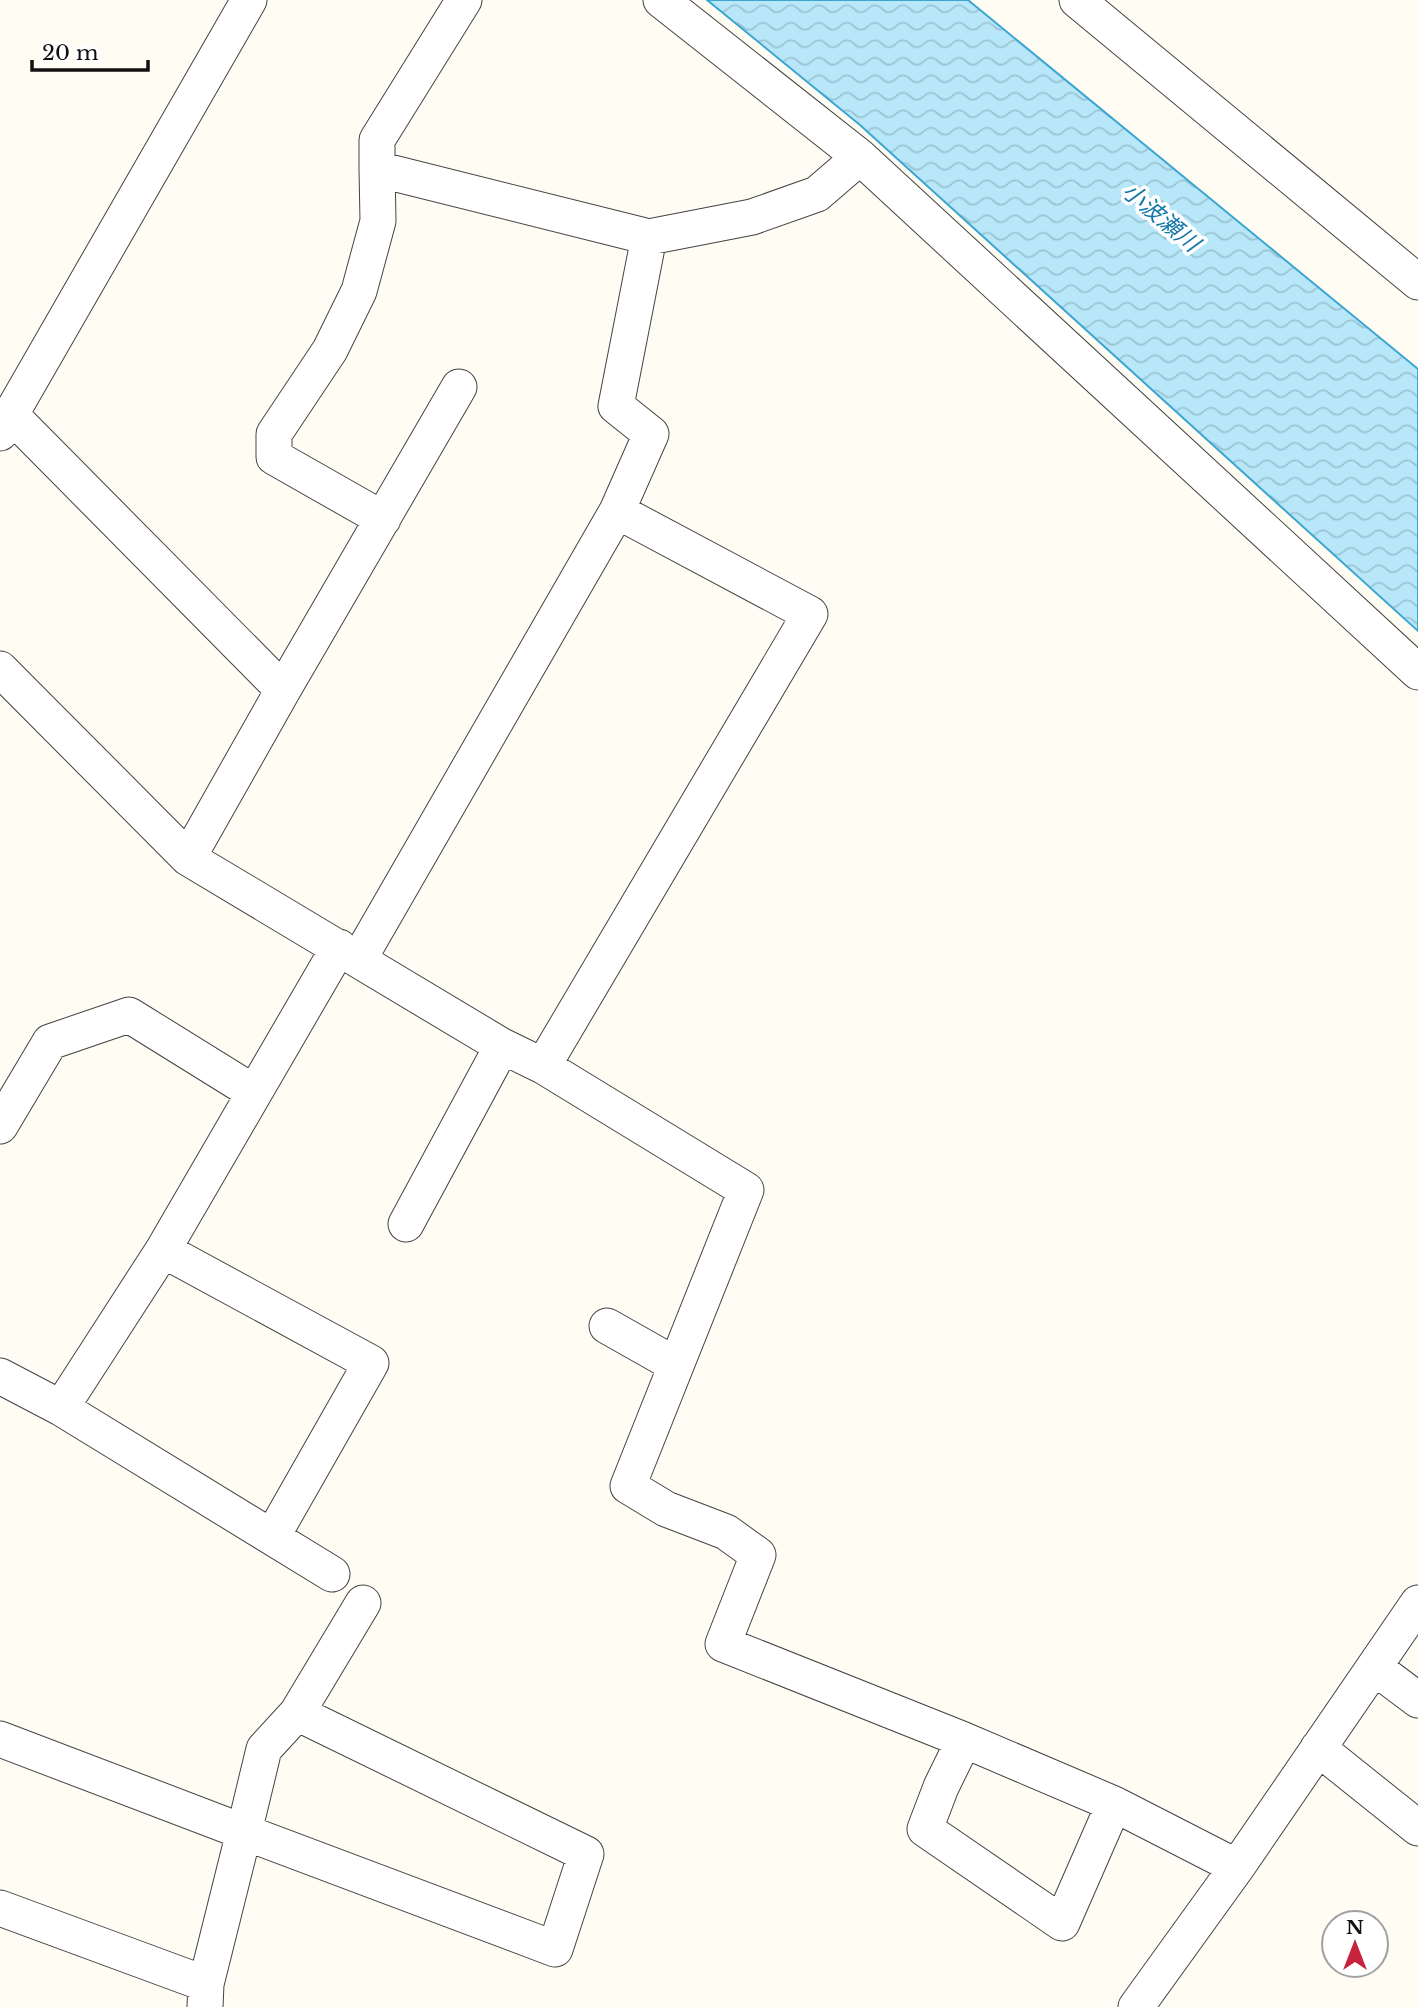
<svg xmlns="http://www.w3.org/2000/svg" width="1418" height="2007" font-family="'Libre Baskerville','Noto Sans JP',serif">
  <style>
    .water { fill: url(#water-waves); stroke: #3ca6d2; stroke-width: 2 }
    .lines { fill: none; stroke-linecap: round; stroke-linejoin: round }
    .street-casing { stroke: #444; stroke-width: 37 }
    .street { stroke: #fff; stroke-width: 35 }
    .labels { text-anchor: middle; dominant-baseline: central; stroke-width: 7; stroke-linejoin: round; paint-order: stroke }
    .water-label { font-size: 23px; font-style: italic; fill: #1478a8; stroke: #fff }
  </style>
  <defs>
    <pattern id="water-waves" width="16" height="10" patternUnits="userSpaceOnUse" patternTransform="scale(1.75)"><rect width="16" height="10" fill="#b7e7f8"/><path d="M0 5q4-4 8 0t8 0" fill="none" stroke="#9cc5d4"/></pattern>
  </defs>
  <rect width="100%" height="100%" fill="#fffcf4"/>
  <path class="water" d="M 707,0 L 968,0 L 1418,369 L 1418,631 L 860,125 Z"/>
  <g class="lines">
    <defs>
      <path id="street" d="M 661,0 L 860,157 L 1418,672
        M 1077,0 L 1418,282
        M 377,169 L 377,140 L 464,0
        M 11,415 L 283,690
        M 0,433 L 249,0
        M 383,519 L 274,457 L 274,434 L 330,350 L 359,291 L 378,221 L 377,169 L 649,237 L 752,217 L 817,194 L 860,157
        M 0,669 L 188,858 L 502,1046 L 543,1066 L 810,614 L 617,511
        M 188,858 L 283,690 L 459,387
        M 359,959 L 617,511 L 651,434 L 616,406 L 649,237
        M 543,1066 L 746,1190 L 628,1486 L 666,1509 L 726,1532 L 758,1555 L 723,1644 L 964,1740 L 1114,1804 L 1237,1867
        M 0,1126 L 50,1042 L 129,1015 L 253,1092
        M 406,1224 L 502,1046
        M 163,1250 L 371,1363 L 272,1537
        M 607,1326 L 676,1365
        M 0,1376 L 61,1408 L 332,1574
        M 61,1408 L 163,1250 L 339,947
        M 1374,1667 L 1418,1700
        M 297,1713 L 586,1854 L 555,1949 L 244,1832 L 264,1749 Z
        M 297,1713 L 363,1603
        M 0,1739 L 244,1832 L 206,1984 L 205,2007
        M 964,1740 L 941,1787 L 925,1829 L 1062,1923 L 1114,1804
        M 1318,1748 L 1418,1828
        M 0,1908 L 206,1984
        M 1136,2007 L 1237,1867 L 1418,1603"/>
    </defs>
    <use href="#street" class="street-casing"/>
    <use href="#street" class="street"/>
  </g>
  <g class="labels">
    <g class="water-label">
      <text transform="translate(1161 217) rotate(40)">小波瀬川</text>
    </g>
  </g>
  <g transform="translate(1355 1944)"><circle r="33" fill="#ffffff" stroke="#a0a0a0" stroke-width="2"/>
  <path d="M0-5L12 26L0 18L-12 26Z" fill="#c7233d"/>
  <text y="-10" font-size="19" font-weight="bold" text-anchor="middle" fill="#111111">N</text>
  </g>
  <path d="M32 60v10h116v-10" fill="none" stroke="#111111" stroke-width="3.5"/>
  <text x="42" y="60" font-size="21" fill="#111111" stroke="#ffffff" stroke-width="5" paint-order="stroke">20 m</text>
</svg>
